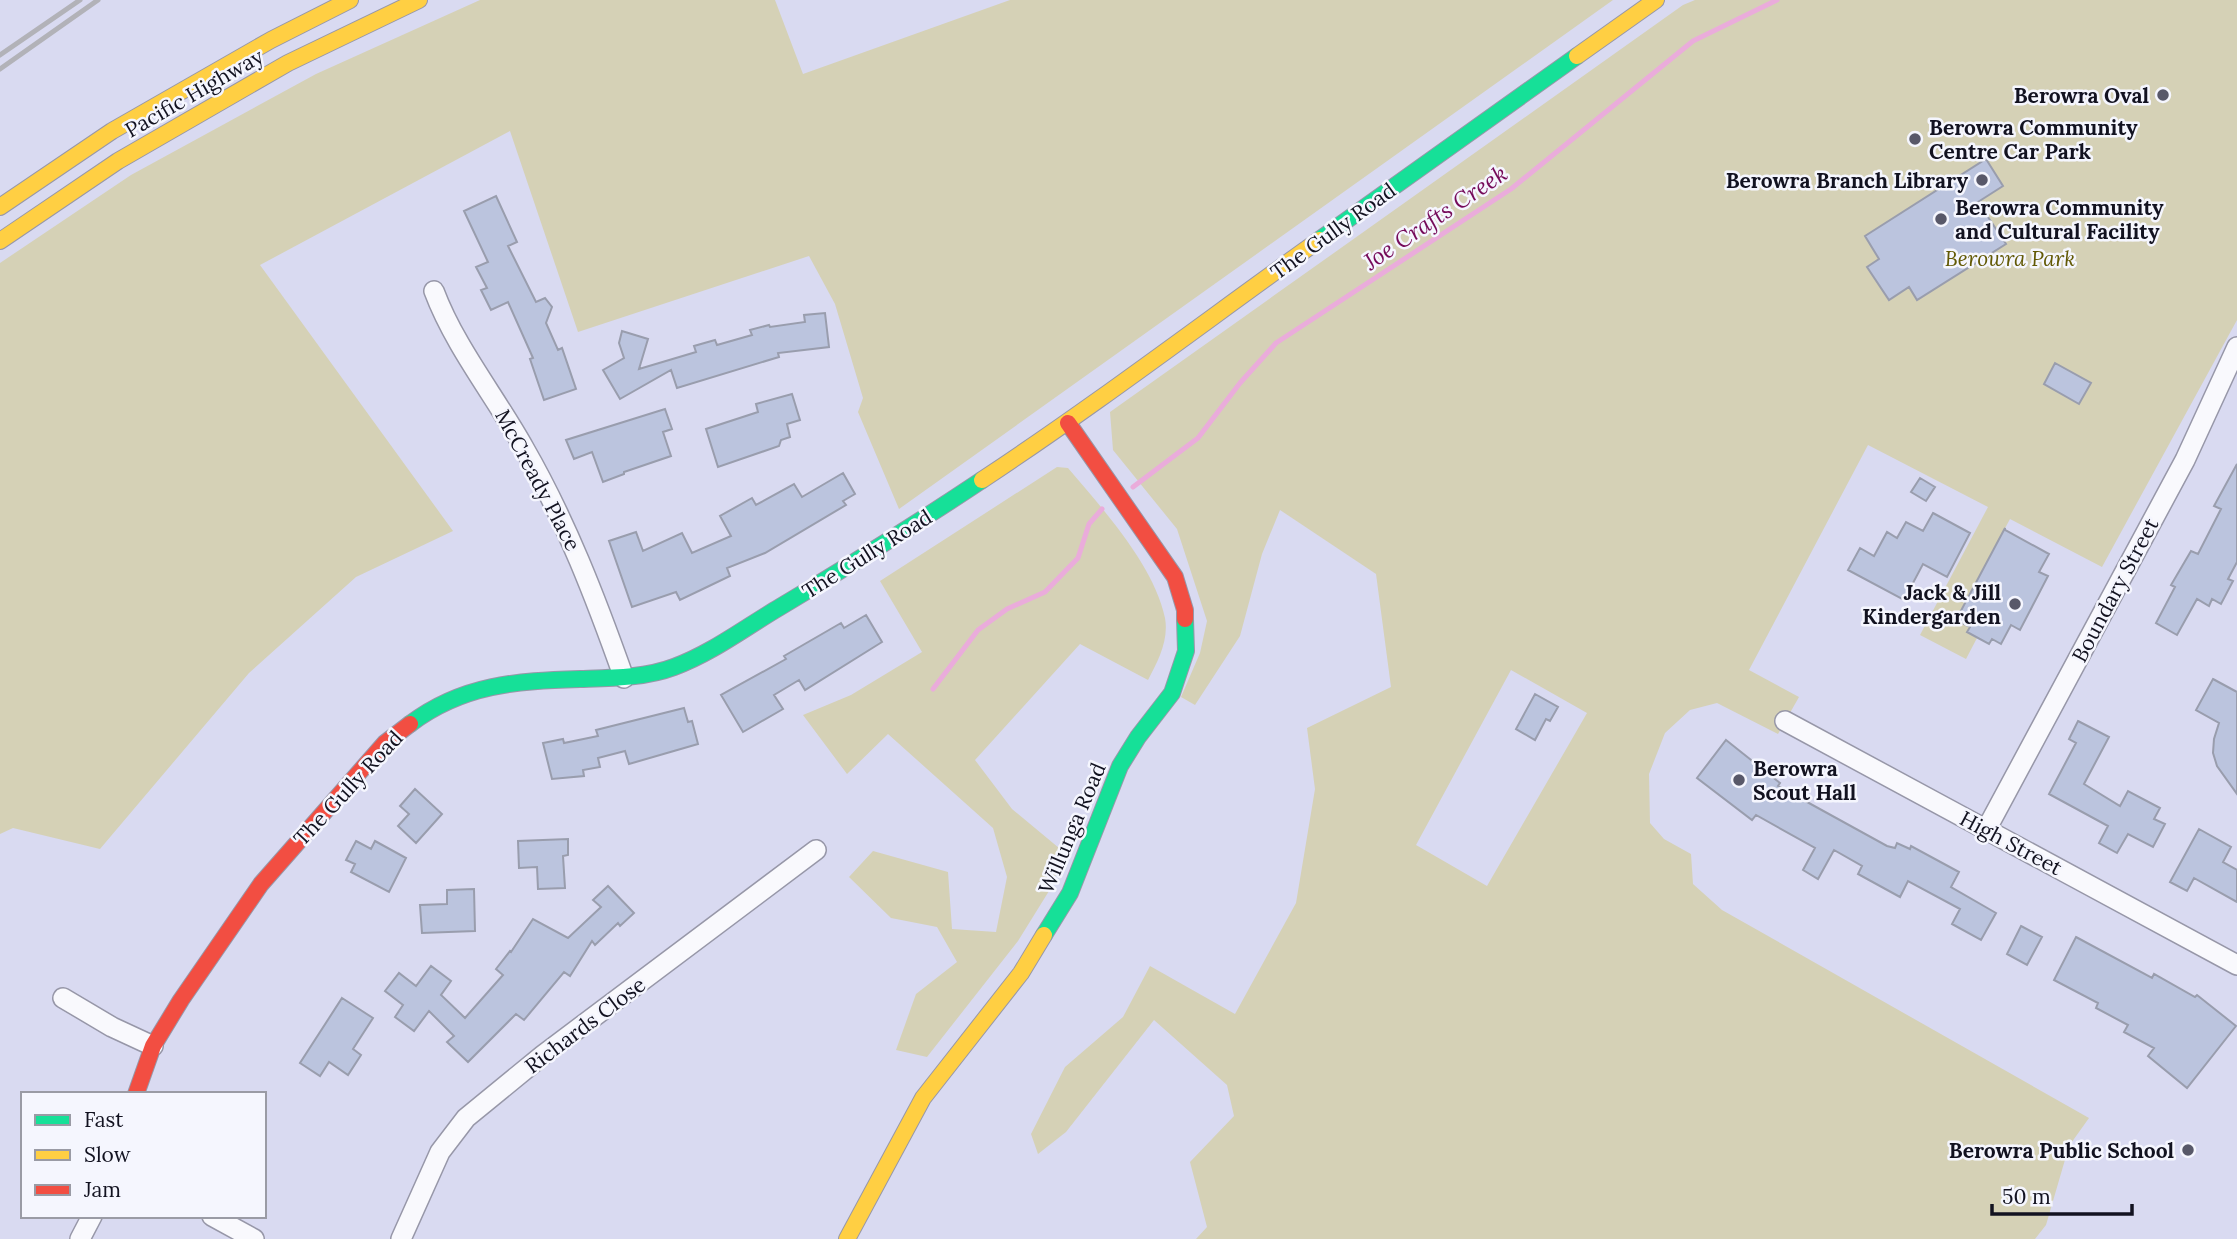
<svg xmlns="http://www.w3.org/2000/svg" width="2237" height="1239" font-family="Lora,serif">
  <style>
    .green { fill: #d5d1b6; fill-rule: evenodd }
    .lines { fill: none; stroke-linecap: round; stroke-linejoin: round }
    .stream { stroke: #eaacdb; stroke-width: 5 }
    .building { fill: #bbc4de; stroke: #999dad; stroke-width: 2 }
    .street-casing { stroke: #9797a8; stroke-width: 22 }
    .fast-casing { stroke: #9797a8; stroke-width: 18 }
    .slow-casing { stroke: #9797a8; stroke-width: 18 }
    .jam-casing { stroke: #9797a8; stroke-width: 18 }
    .street { stroke: #f9f9fd; stroke-width: 19 }
    .fast { stroke: #16e098; stroke-width: 16 }
    .slow { stroke: #ffcf43; stroke-width: 16 }
    .jam { stroke: #f24e42; stroke-width: 16 }
    .rail { stroke: #b2b2b8; stroke-width: 5 }
    .poi-dot { fill: #585869; stroke: #f5f6fe; stroke-width: 2.5 }
    .labels { text-anchor: middle; dominant-baseline: central; stroke-width: 5; stroke-linejoin: round; paint-order: stroke }
    .street-label { font-size: 21px; fill: #121220; stroke: #f5f6fe }
    .poi-label { font-size: 21px; font-weight: bold; fill: #121220; stroke: #f5f6fe; text-anchor: end }
    .park-label { font-size: 21px; font-style: italic; fill: #625905; stroke: #f5f6fe }
    .water-label { font-size: 23px; font-style: italic; fill: #750a59; stroke: #f5f6fe }
  </style>
  <rect width="100%" height="100%" fill="#d9daf1"/>
  <path class="green" d="M 480,0 L 775,0 L 803,74 L 1010,0 L 1613,0 L 899,509 L 858,412 L 863,398 L 835,304 L 809,256 L 578,332 L 510,131 L 260,265 L 453,531 L 356,577 L 249,673 L 100,849 L 13,828 L 0,834 L 0,263 L 131,175 L 316,74 Z
    M 1695,0 L 2237,0 L 2237,320 L 2102,567 L 2010,519 L 1956,619 L 1970,627 L 1967,632 L 1977,638 L 1966,659 L 1920,635 L 1988,507 L 1868,445 L 1749,670 L 1799,697 L 1778,734 L 1717,703 L 1690,710 L 1665,733 L 1649,774 L 1650,823 L 1664,839 L 1691,854 L 1693,884 L 1722,910 L 2089,1118 L 2069,1146 L 2046,1225 L 2035,1239 L 1196,1239 L 1207,1227 L 1190,1162 L 1234,1116 L 1227,1085 L 1154,1020 L 1066,1132 L 1038,1154 L 1031,1134 L 1065,1067 L 1123,1017 L 1150,966 L 1235,1014 L 1296,903 L 1315,789 L 1307,728 L 1391,687 L 1376,574 L 1280,510 L 1262,554 L 1240,636 L 1195,705 L 1181,697 L 1200,653 L 1207,621 L 1177,529 L 1113,450 L 1110,412 L 1683,5 ZM 1511,670 L 1587,713 L 1487,886 L 1416,845 Z
    M 1057,467 L 1068,468 C 1102,508 1154,565 1165,618 C 1169,640 1158,661 1148,680 L 1080,644 L 975,760 L 1012,809 L 1065,853 L 1049,891 L 1018,941 L 927,1057 L 896,1050 L 916,994 L 957,962 L 937,927 L 891,918 L 849,877 L 873,851 L 948,872 L 952,929 L 996,932 L 1007,877 L 993,828 L 888,734 L 847,774 L 803,715 L 851,695 L 922,652 L 880,581 Z"/>
  <g class="lines">
    <path class="stream" d="M 1133,487 L 1198,438 L 1240,383 L 1276,343 L 1511,189 L 1693,41 L 1777,0
      M 933,689 L 978,630 L 1007,609 L 1045,592 L 1078,558 L 1089,524 L 1102,509"/>
  </g>
  <path class="building" d="M 1986,159 L 2003,186 L 1978,202 L 2006,244 L 1917,300 L 1909,287 L 1889,300 L 1867,267 L 1879,259 L 1865,236 Z
    M 496,196 L 517,242 L 508,246 L 536,302 L 545,298 L 552,307 L 546,323 L 558,350 L 562,348 L 576,389 L 544,400 L 530,359 L 533,358 L 508,302 L 491,310 L 481,290 L 487,288 L 476,267 L 488,262 L 464,211 Z
    M 825,313 L 829,347 L 778,353 L 779,357 L 677,388 L 671,370 L 620,399 L 603,370 L 624,358 L 619,343 L 622,331 L 648,339 L 639,369 L 696,352 L 694,346 L 715,340 L 717,345 L 752,335 L 750,330 L 769,325 L 770,327 L 805,322 L 804,315 Z
    M 2055,363 L 2091,383 L 2079,404 L 2044,384 Z
    M 792,394 L 800,420 L 787,424 L 790,437 L 781,440 L 779,446 L 718,467 L 706,429 L 758,412 L 756,404 Z
    M 665,409 L 672,429 L 663,432 L 671,456 L 624,472 L 624,474 L 603,482 L 592,452 L 574,459 L 566,440 Z
    M 2237,464 L 2237,562 L 2228,579 L 2233,581 L 2221,604 L 2212,599 L 2209,606 L 2197,599 L 2177,635 L 2156,623 L 2175,587 L 2171,585 L 2191,551 L 2198,554 L 2221,509 L 2214,506 Z
    M 843,473 L 855,494 L 843,501 L 846,505 L 765,553 L 727,568 L 730,576 L 707,587 L 680,600 L 676,592 L 632,607 L 609,541 L 636,532 L 643,551 L 682,533 L 692,553 L 731,536 L 720,516 L 752,498 L 756,505 L 794,484 L 802,497 Z
    M 1920,478 L 1935,487 L 1926,501 L 1911,492 Z
    M 1933,513 L 1970,533 L 1947,577 L 1923,564 L 1904,600 L 1848,570 L 1860,548 L 1874,556 L 1887,532 L 1897,538 L 1906,522 L 1923,531 Z
    M 2005,528 L 2005,530 L 2049,554 L 2039,572 L 2048,576 L 2020,630 L 2011,625 L 2001,644 L 1992,639 L 1989,644 L 1967,632 L 1970,627 L 1956,620 Z
    M 866,615 L 882,642 L 805,690 L 799,680 L 774,695 L 783,709 L 743,732 L 721,695 L 786,659 L 784,656 L 841,623 L 844,628 Z
    M 2213,679 L 2237,692 L 2237,794 L 2217,766 L 2213,753 L 2214,739 L 2219,723 L 2196,710 Z
    M 1535,694 L 1558,707 L 1550,721 L 1546,719 L 1535,740 L 1516,729 Z
    M 684,708 L 688,722 L 692,721 L 698,744 L 629,764 L 625,751 L 598,758 L 600,767 L 583,770 L 584,776 L 552,779 L 543,743 L 563,739 L 564,743 L 598,736 L 596,730 Z
    M 2078,721 L 2109,737 L 2084,784 L 2120,806 L 2128,791 L 2160,808 L 2154,819 L 2165,824 L 2153,847 L 2128,834 L 2117,853 L 2099,843 L 2108,826 L 2049,794 L 2076,743 L 2069,739 Z
    M 1726,740 L 1780,783 L 1778,786 L 1887,846 L 1895,848 L 1897,843 L 1910,849 L 1911,846 L 1959,872 L 1951,887 L 1996,913 L 1981,940 L 1952,924 L 1960,909 L 1908,881 L 1900,897 L 1858,874 L 1862,866 L 1834,850 L 1818,879 L 1803,870 L 1815,848 L 1756,815 L 1752,820 L 1697,778 Z
    M 415,789 L 442,814 L 416,843 L 398,826 L 409,814 L 400,806 Z
    M 2199,829 L 2231,847 L 2223,862 L 2237,870 L 2237,902 L 2194,878 L 2187,891 L 2170,882 Z
    M 568,839 L 568,855 L 563,856 L 565,888 L 538,889 L 537,867 L 519,868 L 518,841 Z
    M 356,841 L 371,849 L 375,841 L 406,858 L 389,892 L 351,872 L 355,864 L 346,860 Z
    M 608,886 L 634,913 L 620,926 L 618,923 L 595,945 L 592,941 L 570,976 L 564,972 L 524,1020 L 516,1014 L 468,1062 L 447,1042 L 454,1036 L 429,1011 L 414,1031 L 395,1017 L 403,1005 L 385,991 L 399,973 L 416,986 L 431,966 L 451,981 L 441,995 L 465,1018 L 503,975 L 496,969 L 510,951 L 511,952 L 533,919 L 568,938 L 601,907 L 593,900 Z
    M 474,889 L 475,931 L 422,933 L 420,905 L 447,904 L 447,890 Z
    M 2021,926 L 2042,937 L 2027,965 L 2007,954 Z
    M 2076,937 L 2152,978 L 2154,974 L 2195,997 L 2197,995 L 2236,1026 L 2187,1088 L 2148,1056 L 2154,1048 L 2124,1032 L 2128,1025 L 2096,1008 L 2098,1003 L 2054,980 Z
    M 342,998 L 373,1018 L 353,1049 L 361,1055 L 348,1075 L 329,1062 L 320,1076 L 300,1063 Z"/>
  <g class="lines">
    <defs>
      <path id="street" d="M 434,291 C 455,347 495,396 524,448 C 566,521 596,599 624,678
        M 1785,721 L 2237,965
        M 1986,830 L 2185,460 L 2237,347
        M 63,998 L 112,1027 L 153,1046
        M 212,1216 L 254,1239
        M 80,1239 L 92,1216
        M 401,1239 L 440,1152 L 466,1118 L 543,1055 L 816,850"/>
      <path id="fast" d="M 1319,240 L 1577,56
        M 410,724 C 463,684 517,681 580,679 C 611,678 645,678 674,667 C 712,653 746,627 780,607 C 849,566 916,524 982,480
        M 1044,935 L 1070,893 L 1120,766 L 1138,737 L 1172,693 L 1186,651 L 1185,619"/>
      <path id="slow" d="M 1577,56 L 1656,0
        M 0,207 L 112,131 L 271,40 L 350,0
        M 0,241 L 118,161 L 288,63 L 419,0
        M 982,480 C 1097,404 1207,320 1319,240
        M 847,1239 L 923,1098 L 1021,973 L 1044,935"/>
      <path id="jam" d="M 1068,423 L 1175,577 L 1185,610 L 1185,619
        M 136,1094 L 153,1046 L 181,1000 L 261,884 L 385,743 L 410,724"/>
    </defs>
    <use href="#street" class="street-casing"/>
    <use href="#fast" class="fast-casing"/>
    <use href="#slow" class="slow-casing"/>
    <use href="#jam" class="jam-casing"/>
    <use href="#street" class="street"/>
    <use href="#fast" class="fast"/>
    <use href="#slow" class="slow"/>
    <use href="#jam" class="jam"/>
    <path class="rail" d="M 0,55 L 80,0
      M 0,69 L 98,0"/>
  </g>
  <g class="poi-dot">
    <circle cx="2163" cy="95" r="7"/>
    <circle cx="1915" cy="139" r="7"/>
    <circle cx="1982" cy="180" r="7"/>
    <circle cx="1941" cy="219" r="7"/>
    <circle cx="2015" cy="604" r="7"/>
    <circle cx="1739" cy="780" r="7"/>
    <circle cx="2188" cy="1150" r="7"/>
  </g>
  <g class="labels">
    <g class="street-label">
      <text transform="translate(194 93) rotate(-30)">Pacific Highway</text>
      <text transform="translate(1333 231) rotate(-36)">The Gully Road</text>
      <text transform="translate(538 480) rotate(62)">McCready Place</text>
      <text transform="translate(867 554) rotate(-32)">The Gully Road</text>
      <text transform="translate(2115 590) rotate(-62)">Boundary Street</text>
      <text transform="translate(348 788) rotate(-47)">The Gully Road</text>
      <text transform="translate(1072 828) rotate(-67)">Willunga Road</text>
      <text transform="translate(2011 843) rotate(28)">High Street</text>
      <text transform="translate(585 1025) rotate(-37)">Richards Close</text>
    </g>
    <g class="poi-label">
      <text x="2149" y="95">Berowra Oval</text>
      <text x="1929" y="127" text-anchor="start">Berowra Community<tspan x="1929" dy="24">Centre Car Park</tspan></text>
      <text x="1968" y="180">Berowra Branch Library</text>
      <text x="1955" y="207" text-anchor="start">Berowra Community<tspan x="1955" dy="24">and Cultural Facility</tspan></text>
      <text x="2001" y="592">Jack &amp; Jill<tspan x="2001" dy="24">Kindergarden</tspan></text>
      <text x="1753" y="768" text-anchor="start">Berowra<tspan x="1753" dy="24">Scout Hall</tspan></text>
      <text x="2174" y="1150">Berowra Public School</text>
    </g>
    <g class="park-label">
      <text x="2010" y="258">Berowra Park</text>
    </g>
    <g class="water-label">
      <text transform="translate(1435 217) rotate(-34)">Joe Crafts Creek</text>
    </g>
  </g>
  <rect x="21" y="1092" width="245" height="126" fill="#f5f6fe" stroke="#9a9ba5" stroke-width="2"/>
  <rect x="35" y="1115" width="35" height="10" fill="#16e098" stroke="#9a9ba5" stroke-width="2"/>
  <text x="84" y="1127" font-size="21" fill="#121220">Fast</text>
  <rect x="35" y="1150" width="35" height="10" fill="#ffcf43" stroke="#9a9ba5" stroke-width="2"/>
  <text x="84" y="1162" font-size="21" fill="#121220">Slow</text>
  <rect x="35" y="1185" width="35" height="10" fill="#f24e42" stroke="#9a9ba5" stroke-width="2"/>
  <text x="84" y="1197" font-size="21" fill="#121220">Jam</text>
  <path d="M1992 1204v10h140v-10" fill="none" stroke="#121220" stroke-width="3.5"/>
  <text x="2002" y="1204" font-size="21" fill="#121220" stroke="#f5f6fe" stroke-width="5" paint-order="stroke">50 m</text>
</svg>
